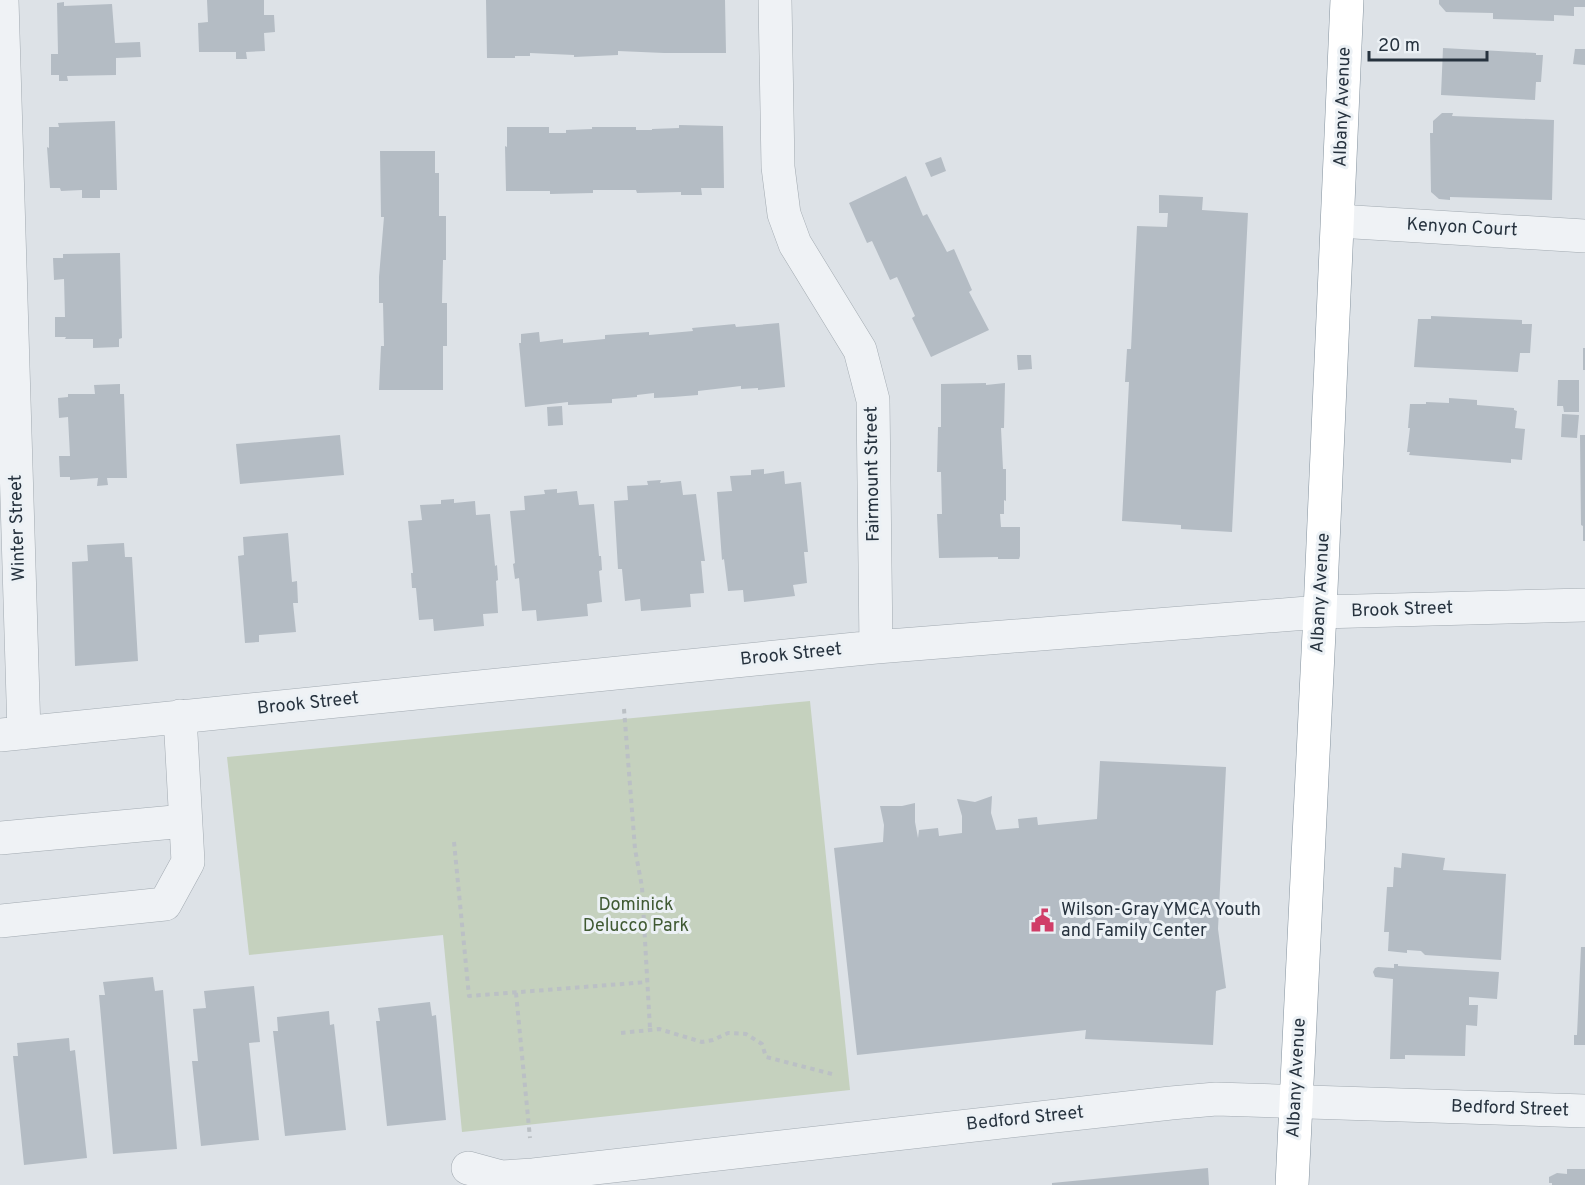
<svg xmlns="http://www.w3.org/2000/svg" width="1585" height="1185" font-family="Overpass,sans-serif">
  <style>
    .green { fill: #c5d1be }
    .building { fill: #b4bcc4 }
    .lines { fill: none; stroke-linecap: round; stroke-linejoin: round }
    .minor-casing { stroke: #a2aab1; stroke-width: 34 }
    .highway-casing { stroke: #84929e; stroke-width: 34 }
    .path { stroke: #bbc0c5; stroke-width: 4; stroke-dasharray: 4.5 4.5; stroke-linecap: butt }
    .minor { stroke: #eff2f5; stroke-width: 33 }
    .highway { stroke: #fff; stroke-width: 33 }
    .labels { text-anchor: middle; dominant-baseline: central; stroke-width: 6; stroke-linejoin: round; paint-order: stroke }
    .street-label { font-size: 18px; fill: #26323e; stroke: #ecf1f5 }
    .park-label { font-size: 18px; fill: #405a33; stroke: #ecf1f5 }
    .poi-label { font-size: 18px; fill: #26323e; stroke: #ecf1f5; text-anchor: start }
  </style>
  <rect width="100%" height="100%" fill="#dde2e7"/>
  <path class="green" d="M 810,701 L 850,1090 L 462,1132 L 443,935 L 249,955 L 227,757 Z"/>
  <path class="building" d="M 207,0 L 264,0 L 264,15 L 274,15 L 275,32 L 264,33 L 265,51 L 246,52 L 247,59 L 236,59 L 236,52 L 199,52 L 198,23 L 208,22 Z
    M 486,0 L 725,0 L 726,53 L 664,53 L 618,51 L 618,55 L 574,57 L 574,55 L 530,53 L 530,56 L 515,56 L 515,58 L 487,58 Z
    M 1439,0 L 1585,0 L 1585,7 L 1574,7 L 1574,16 L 1554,15 L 1554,21 L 1493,19 L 1493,13 L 1446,12 L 1439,4 Z
    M 64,2 L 64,6 L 112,4 L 115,43 L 140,42 L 141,57 L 116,58 L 116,75 L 67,76 L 68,81 L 59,81 L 59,75 L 51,75 L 51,54 L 58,54 L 57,3 Z
    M 1443,48 L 1536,53 L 1536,55 L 1543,55 L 1541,82 L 1536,82 L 1535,100 L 1441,95 Z
    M 1575,49 L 1585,49 L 1585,65 L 1573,64 Z
    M 1442,113 L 1453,113 L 1452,116 L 1554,120 L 1552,200 L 1450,197 L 1450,200 L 1439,199 L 1431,192 L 1430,133 L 1433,133 L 1433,121 Z
    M 115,121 L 117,190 L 100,190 L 100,198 L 82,198 L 82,190 L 61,191 L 60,188 L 50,188 L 47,147 L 49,148 L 49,127 L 59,127 L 58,123 Z
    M 679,125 L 723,126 L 724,188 L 701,188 L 702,195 L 681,195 L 681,192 L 637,193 L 636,190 L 593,190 L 593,193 L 550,194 L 550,191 L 506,191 L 505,146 L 507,147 L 507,127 L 549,127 L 549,133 L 566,133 L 566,130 L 592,129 L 592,127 L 636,127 L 636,130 L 652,130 L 652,129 L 679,128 Z
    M 380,151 L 435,151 L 435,173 L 439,173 L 439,216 L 446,216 L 446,260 L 443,260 L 442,303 L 447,303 L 447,346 L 443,346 L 443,390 L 379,390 L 381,346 L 384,346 L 383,303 L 379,303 L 379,277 L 384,217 L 381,217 Z
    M 941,157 L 946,171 L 931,177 L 925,163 Z
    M 906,176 L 923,216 L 927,214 L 947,252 L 954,249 L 972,290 L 969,292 L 989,330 L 931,357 L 912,318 L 915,316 L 897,277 L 890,280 L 872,241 L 867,243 L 849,203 Z
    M 1159,195 L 1203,197 L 1202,210 L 1248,213 L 1232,532 L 1181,529 L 1181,525 L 1122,521 L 1129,382 L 1125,382 L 1127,349 L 1131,349 L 1137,226 L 1167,227 L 1168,213 L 1159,213 Z
    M 120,253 L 122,338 L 119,339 L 119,347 L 93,348 L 93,339 L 65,339 L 66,337 L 55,337 L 55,317 L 65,317 L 64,279 L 54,280 L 53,258 L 63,258 L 63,254 Z
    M 1431,316 L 1522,320 L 1522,324 L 1532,324 L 1530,353 L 1520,353 L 1518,372 L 1414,367 L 1418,319 L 1431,319 Z
    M 779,323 L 785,387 L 758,390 L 758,388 L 741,389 L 741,386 L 698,391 L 698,395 L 673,397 L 654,398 L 654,393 L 637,395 L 637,397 L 612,399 L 612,403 L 568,405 L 568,402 L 525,407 L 519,343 L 521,343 L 521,334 L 539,332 L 540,342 L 563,339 L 563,343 L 605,339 L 605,335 L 649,332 L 649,335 L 693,331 L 692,328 L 735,324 L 736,327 Z
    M 1583,348 L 1585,348 L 1585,370 L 1583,370 Z
    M 1017,355 L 1031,355 L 1032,369 L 1018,370 Z
    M 1558,380 L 1579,380 L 1579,412 L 1564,412 L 1563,406 L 1557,406 Z
    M 986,383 L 986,385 L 1005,383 L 1004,428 L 1001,428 L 1003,469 L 1006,469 L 1006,501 L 1004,500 L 1004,514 L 1000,514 L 1001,527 L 1020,527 L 1020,556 L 1019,559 L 998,559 L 998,557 L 939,558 L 937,514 L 942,514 L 941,472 L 937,472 L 938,427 L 941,427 L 941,384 Z
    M 120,384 L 120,394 L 124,394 L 127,478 L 107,478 L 108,485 L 97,486 L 98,478 L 70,480 L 70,477 L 60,477 L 59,456 L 70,456 L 68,417 L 59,418 L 58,398 L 68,397 L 68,394 L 95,394 L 94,385 Z
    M 1449,398 L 1477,400 L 1477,405 L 1514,408 L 1514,410 L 1517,411 L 1515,428 L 1525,429 L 1522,460 L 1511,459 L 1511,463 L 1409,455 L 1410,452 L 1407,452 L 1410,428 L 1408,428 L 1410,404 L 1426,404 L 1426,402 L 1449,403 Z
    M 562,406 L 563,425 L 548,426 L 547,407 Z
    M 1562,414 L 1579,415 L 1577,438 L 1561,437 Z
    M 340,435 L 344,475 L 240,484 L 236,444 Z
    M 1580,435 L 1585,435 L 1585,541 L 1583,541 L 1583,526 L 1581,525 Z
    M 764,469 L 764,474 L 784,471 L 785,484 L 801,482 L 808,552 L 804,552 L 807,583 L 793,585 L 795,596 L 744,602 L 743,590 L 728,591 L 724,559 L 722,560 L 717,492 L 732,491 L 730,476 L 751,475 L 751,470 Z
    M 661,480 L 660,483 L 681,481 L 683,495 L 696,494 L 705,561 L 701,561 L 704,593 L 690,594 L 691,607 L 641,611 L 640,599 L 625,601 L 622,569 L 618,569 L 614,501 L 628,500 L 627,486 L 648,485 L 647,481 Z
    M 557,489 L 557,493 L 577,491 L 579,505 L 594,504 L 599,556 L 601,556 L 602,570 L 599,571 L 602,602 L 587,604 L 588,616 L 537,621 L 536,610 L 522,611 L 519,578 L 515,579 L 513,564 L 515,563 L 510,511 L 525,510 L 524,496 L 545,494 L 544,490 Z
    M 454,499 L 454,503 L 475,501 L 476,515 L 490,514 L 495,566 L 497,565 L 498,580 L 496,581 L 498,613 L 483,614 L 484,626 L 434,631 L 433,619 L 419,620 L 416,588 L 412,588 L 411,573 L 413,573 L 408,521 L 422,520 L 420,505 L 441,504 L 441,500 Z
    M 288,533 L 292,582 L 297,581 L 298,603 L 293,603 L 296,632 L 259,635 L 259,642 L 245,643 L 238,556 L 244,555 L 243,537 Z
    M 124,543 L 125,557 L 132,557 L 138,661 L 75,666 L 72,562 L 88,561 L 87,545 Z
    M 1100,761 L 1226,767 L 1218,929 L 1226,988 L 1216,991 L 1213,1045 L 1085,1039 L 1086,1030 L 857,1055 L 834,848 L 883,842 L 884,825 L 880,806 L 902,806 L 915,803 L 915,822 L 918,838 L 919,830 L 938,828 L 939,836 L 962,833 L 962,816 L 957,799 L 975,802 L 992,796 L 991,813 L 996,830 L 1019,828 L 1018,819 L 1037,817 L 1038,825 L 1097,819 Z
    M 1402,853 L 1445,858 L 1443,870 L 1506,874 L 1501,960 L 1425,955 L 1421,951 L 1407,950 L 1407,953 L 1388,951 L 1389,932 L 1384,932 L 1387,887 L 1393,887 L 1394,867 L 1401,868 Z
    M 1581,947 L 1585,947 L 1585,1045 L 1574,1045 L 1574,1035 L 1577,1035 Z
    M 1394,964 L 1398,964 L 1398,966 L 1499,972 L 1497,999 L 1469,997 L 1469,1005 L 1478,1005 L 1477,1026 L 1466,1025 L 1465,1056 L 1405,1055 L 1405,1059 L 1390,1059 L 1393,979 L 1375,977 L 1373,972 L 1375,968 L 1378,967 L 1394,968 Z
    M 153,977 L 155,991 L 163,990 L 177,1149 L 113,1154 L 99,995 L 105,995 L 103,982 Z
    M 254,986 L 260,1042 L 249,1043 L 259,1140 L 201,1146 L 192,1061 L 198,1061 L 193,1009 L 206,1008 L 204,991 Z
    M 430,1002 L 432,1016 L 436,1015 L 446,1120 L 387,1126 L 376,1021 L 380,1021 L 378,1008 Z
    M 329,1011 L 330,1025 L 334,1024 L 346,1130 L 285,1136 L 273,1031 L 278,1031 L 277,1017 Z
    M 69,1038 L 70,1051 L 75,1050 L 87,1158 L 24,1165 L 13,1056 L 18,1056 L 17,1043 Z
    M 1208,1168 L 1209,1185 L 1052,1185 L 1052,1183 Z
    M 1567,1169 L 1585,1169 L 1585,1185 L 1552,1185 L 1552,1183 L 1549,1183 L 1549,1177 L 1557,1173 L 1567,1174 Z"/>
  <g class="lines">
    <defs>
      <path id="minor" d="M 2,0 L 24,733
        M 775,0 L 778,167 L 784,214 L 795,244 L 860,350 L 873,400 L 876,647
        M 1338,221 L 1585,236
        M 0,735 L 876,647 L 1320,612 L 1585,605
        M 0,838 L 185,821
        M 0,921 L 165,904 L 188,862 L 180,716
        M 468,1168 L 501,1177 L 533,1175 L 1171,1103 L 1216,1099 L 1585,1111"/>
      <path id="highway" d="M 1292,1185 L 1320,612 L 1347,0"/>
    </defs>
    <use href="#minor" class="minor-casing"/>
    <use href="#highway" class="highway-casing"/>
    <path class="path" d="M 624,709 L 635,849 L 642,887 L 650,1029
      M 454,842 L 469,996 L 647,982
      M 516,993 L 530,1138
      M 621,1033 L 659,1029 L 702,1042 L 713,1040 L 728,1033 L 746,1034 L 762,1044 L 766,1057 L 832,1074"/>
    <use href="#minor" class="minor"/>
    <use href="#highway" class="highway"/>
  </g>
  <defs>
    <symbol id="civic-bare" viewBox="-9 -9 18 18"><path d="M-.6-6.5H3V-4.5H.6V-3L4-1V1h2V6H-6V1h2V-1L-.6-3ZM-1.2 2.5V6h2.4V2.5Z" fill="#d03e68" stroke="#ecf1f5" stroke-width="2.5" paint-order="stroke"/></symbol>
  </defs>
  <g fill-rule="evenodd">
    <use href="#civic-bare" x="1026" y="904" width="33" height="33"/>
  </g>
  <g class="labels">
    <g class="street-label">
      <text transform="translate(1343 107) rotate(-88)">Albany Avenue</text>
      <text transform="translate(1462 228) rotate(3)">Kenyon Court</text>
      <text transform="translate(873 474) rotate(-91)">Fairmount Street</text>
      <text transform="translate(18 528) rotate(-92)">Winter Street</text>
      <text transform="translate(1321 593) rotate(-87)">Albany Avenue</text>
      <text transform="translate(1402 610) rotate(-2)">Brook Street</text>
      <text transform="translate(791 655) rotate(-6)">Brook Street</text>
      <text transform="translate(308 704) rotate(-6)">Brook Street</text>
      <text transform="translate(1297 1078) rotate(-87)">Albany Avenue</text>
      <text transform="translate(1510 1109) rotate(2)">Bedford Street</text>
      <text transform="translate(1025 1119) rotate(-6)">Bedford Street</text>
    </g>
    <g class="park-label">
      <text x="636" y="905">Dominick<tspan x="636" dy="21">Delucco Park</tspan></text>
    </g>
    <g class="poi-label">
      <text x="1061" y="910">Wilson-Gray YMCA Youth<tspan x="1061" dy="21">and Family Center</tspan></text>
    </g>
  </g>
  <path d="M1369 51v9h118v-9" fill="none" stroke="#26323e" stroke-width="3"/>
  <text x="1378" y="51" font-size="18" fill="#26323e" stroke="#ecf1f5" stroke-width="4.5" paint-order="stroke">20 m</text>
</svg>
